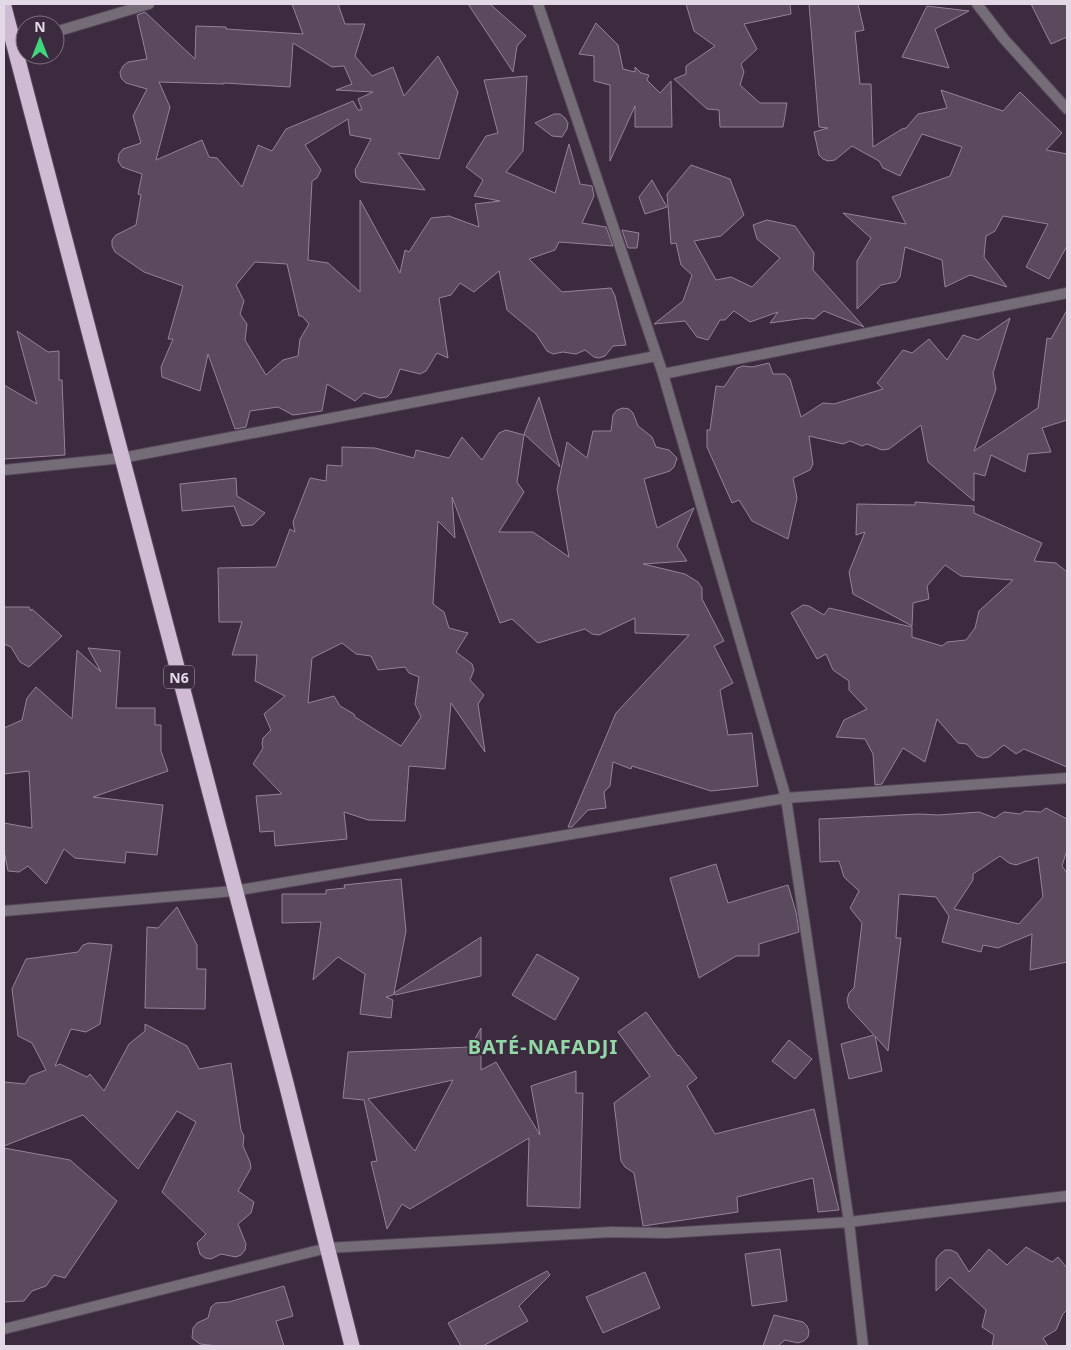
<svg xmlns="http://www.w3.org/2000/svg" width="1071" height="1350" font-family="'Noto Sans',sans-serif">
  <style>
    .building { fill: #5b495e; stroke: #96819a; fill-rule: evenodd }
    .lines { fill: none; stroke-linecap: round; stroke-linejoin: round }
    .street-casing { stroke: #57465a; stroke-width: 12 }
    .highway-casing { stroke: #57465a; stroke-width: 17 }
    .street { stroke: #746c76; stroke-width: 10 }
    .highway { stroke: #d0bbd4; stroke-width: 15 }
    .labels { text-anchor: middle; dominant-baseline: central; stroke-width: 4; stroke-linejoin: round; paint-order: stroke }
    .shield { fill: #3c2a3f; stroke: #b1a4b3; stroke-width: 1 }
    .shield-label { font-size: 14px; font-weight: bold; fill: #e3d8e5 }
    .district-label { font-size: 20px; font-weight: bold; letter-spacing: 1px; fill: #92d8a6; stroke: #3c2a3f }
  </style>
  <rect width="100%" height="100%" fill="#3c2a3f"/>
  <path class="building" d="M 292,4 L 338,4 L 345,24 L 365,24 L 355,56 L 372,76 L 393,67 L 404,96 L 438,56 L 458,92 L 439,159 L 398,153 L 425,190 L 361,182 L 356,177 L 355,170 L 371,139 L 350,135 L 348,119 L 305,145 L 321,170 L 317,178 L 312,181 L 308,260 L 328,263 L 360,292 L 360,200 L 400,273 L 405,250 L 409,252 L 431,218 L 449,216 L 479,227 L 475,204 L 500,201 L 474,196 L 483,180 L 466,167 L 486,136 L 498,133 L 484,80 L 527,76 L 523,151 L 506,172 L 555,193 L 569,144 L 580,184 L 592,186 L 594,196 L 582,223 L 606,227 L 613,246 L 559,242 L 555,250 L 529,259 L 562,292 L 611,288 L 615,296 L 626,345 L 613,346 L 605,356 L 599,358 L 594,357 L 585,350 L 576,354 L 563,352 L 553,354 L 547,351 L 536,334 L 507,310 L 499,271 L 474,292 L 460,283 L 451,295 L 439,298 L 448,358 L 437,353 L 426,371 L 420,374 L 400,369 L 391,393 L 387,397 L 380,398 L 364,393 L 355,401 L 327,384 L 322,411 L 293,415 L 278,407 L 250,411 L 246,427 L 235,429 L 208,354 L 200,391 L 162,377 L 161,367 L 173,339 L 168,339 L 183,286 L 144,272 L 115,252 L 112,246 L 112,240 L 116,235 L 136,225 L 141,195 L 138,194 L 142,174 L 122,167 L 118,161 L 119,154 L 123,149 L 141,143 L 133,116 L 147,89 L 126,83 L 121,78 L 120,72 L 123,66 L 128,62 L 147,59 L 137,15 L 145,12 L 195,59 L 196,26 L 226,27 L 226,29 L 303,34 ZM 293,43 L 332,67 L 344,66 L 352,84 L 336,90 L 373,92 L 358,99 L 362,110 L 358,110 L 353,101 L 286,129 L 272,151 L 258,145 L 242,187 L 217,158 L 209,157 L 202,140 L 156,160 L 170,107 L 159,82 L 224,84 L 224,83 L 290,87 ZM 255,262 L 287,264 L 299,316 L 302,316 L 309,324 L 300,339 L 298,356 L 283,360 L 266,375 L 245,340 L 247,324 L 240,314 L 244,301 L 236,285 Z
    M 468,4 L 490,4 L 526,36 L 517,46 L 513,72 Z
    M 686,4 L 790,4 L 791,14 L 744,24 L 757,49 L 741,64 L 744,72 L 740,85 L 760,103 L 787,103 L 783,127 L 720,127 L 719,110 L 707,109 L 674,79 L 686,74 L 686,66 L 715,46 L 694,31 Z
    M 809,4 L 858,4 L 864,30 L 855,32 L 860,84 L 871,84 L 873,147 L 902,129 L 906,128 L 918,114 L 947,108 L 941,90 L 1003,111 L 1020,92 L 1062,133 L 1046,150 L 1067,154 L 1067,246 L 1049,279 L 1026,267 L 1048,224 L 1003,216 L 995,231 L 986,236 L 984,257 L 1007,287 L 970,275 L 945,287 L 942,260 L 905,247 L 900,277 L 896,282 L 881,285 L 857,309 L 857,261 L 871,238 L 843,213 L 906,224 L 892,197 L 950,176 L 962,147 L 922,134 L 900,176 L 883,168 L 879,161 L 852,146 L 835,160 L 828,161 L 823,159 L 819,155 L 814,132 L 828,128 L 819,127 Z
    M 1031,4 L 1067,4 L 1067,37 L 1051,44 Z
    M 927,6 L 969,11 L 935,29 L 949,68 L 902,57 Z
    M 596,23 L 618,45 L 623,69 L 635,72 L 635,67 L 641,73 L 649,75 L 647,80 L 660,93 L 671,81 L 672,127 L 635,127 L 635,106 L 610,161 L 610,85 L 594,81 L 594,56 L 579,54 Z
    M 554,114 L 560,114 L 565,118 L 568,123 L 567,129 L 562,137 L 552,136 L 535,123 Z
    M 691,165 L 730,179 L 744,215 L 721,236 L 694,241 L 716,280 L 731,277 L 752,287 L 780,258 L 757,239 L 753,225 L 767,220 L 795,226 L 814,253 L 813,270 L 864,327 L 824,311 L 814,319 L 806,318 L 770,323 L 778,312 L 750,322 L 734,311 L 725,320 L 720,320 L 708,340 L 697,337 L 685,321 L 654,324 L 683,301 L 692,275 L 681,265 L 676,243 L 671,244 L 667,194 Z
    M 652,180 L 667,207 L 645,214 L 639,197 Z
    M 622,230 L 639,233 L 637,248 L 628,248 Z
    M 1067,310 L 1067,420 L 1042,428 L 1051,452 L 1028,454 L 1025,472 L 991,455 L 985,476 L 974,473 L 974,501 L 928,462 L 921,425 L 889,449 L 882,450 L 867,444 L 862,446 L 850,441 L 843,444 L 809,436 L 813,464 L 810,470 L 793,478 L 797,498 L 788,539 L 752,521 L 739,500 L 732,503 L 707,447 L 707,430 L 710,430 L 716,386 L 724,387 L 737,368 L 743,366 L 752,367 L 769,363 L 773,374 L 785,374 L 790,379 L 801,417 L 823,403 L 834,404 L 883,389 L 877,383 L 903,350 L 912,353 L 929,339 L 947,360 L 963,335 L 978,340 L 1010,318 L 993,373 L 996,389 L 974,451 L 1038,408 L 1047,338 L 1051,339 Z
    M 17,331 L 48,352 L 59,351 L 59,380 L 62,380 L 65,455 L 4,459 L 4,385 L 37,404 Z
    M 539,397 L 560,467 L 524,434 Z
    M 623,408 L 629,409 L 633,413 L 638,426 L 652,437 L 656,447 L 669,450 L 677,458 L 674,467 L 670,471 L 644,479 L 657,528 L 694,508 L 677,546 L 687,561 L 643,564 L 685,574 L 698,582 L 702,588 L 702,599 L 724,641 L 714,646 L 733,683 L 720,690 L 728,735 L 752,733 L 758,786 L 711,791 L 632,766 L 631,769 L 613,762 L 610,786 L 604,792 L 606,808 L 588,810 L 572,827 L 568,827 L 616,713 L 689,635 L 635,633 L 635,618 L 599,635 L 592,634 L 585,629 L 538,643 L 512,619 L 500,623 L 452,497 L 455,538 L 438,521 L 433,604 L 444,612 L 449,628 L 468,633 L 456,652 L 472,664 L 474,670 L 470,680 L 484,695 L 478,704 L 485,752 L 451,703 L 445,769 L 409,766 L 405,821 L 368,820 L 344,812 L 347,839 L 275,846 L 274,831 L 260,832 L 256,796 L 282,794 L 253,764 L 263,748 L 262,744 L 263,738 L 271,730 L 264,714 L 285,696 L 255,681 L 257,655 L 232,655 L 242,622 L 219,622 L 218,568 L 276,567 L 290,529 L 295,532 L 293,522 L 310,478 L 326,481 L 327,465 L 342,466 L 342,447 L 375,448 L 414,458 L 416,450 L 449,458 L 462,437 L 482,460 L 499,433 L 506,430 L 524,435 L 517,482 L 524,492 L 499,532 L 533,532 L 569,557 L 557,489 L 567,442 L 587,458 L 593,431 L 611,431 L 613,415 L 617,410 ZM 342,643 L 356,654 L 371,656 L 378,670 L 405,667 L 409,673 L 419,677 L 415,704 L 421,717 L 401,746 L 355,717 L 354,714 L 340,706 L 334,696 L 308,703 L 312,658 Z
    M 236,478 L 237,496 L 265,513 L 253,525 L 242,526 L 234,506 L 182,511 L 180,484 Z
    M 915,502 L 974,506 L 974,513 L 1042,543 L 1034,561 L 1056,563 L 1067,572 L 1067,767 L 1024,749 L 1016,754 L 1004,745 L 989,757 L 983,758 L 977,756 L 967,744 L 958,743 L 937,719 L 925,762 L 903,748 L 882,784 L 875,785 L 873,754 L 865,739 L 836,737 L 844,720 L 867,709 L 849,690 L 849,681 L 833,670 L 826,654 L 817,659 L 791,613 L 803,605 L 809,606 L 824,615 L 829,608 L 912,627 L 912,637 L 942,646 L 947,642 L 966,640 L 975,628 L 979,611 L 1013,580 L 961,576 L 945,565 L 927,586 L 929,599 L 913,603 L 912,626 L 853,594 L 849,572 L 865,532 L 856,535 L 857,504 L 915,505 Z
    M 4,607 L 29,607 L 31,611 L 32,609 L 62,636 L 29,667 L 20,662 L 11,647 L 4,644 Z
    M 88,648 L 120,651 L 116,708 L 155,708 L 155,725 L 161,725 L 161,751 L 168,771 L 93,797 L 163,805 L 157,855 L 126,852 L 125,863 L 75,858 L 64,849 L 46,884 L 28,866 L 19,872 L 8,871 L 4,851 L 4,823 L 32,828 L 29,771 L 4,774 L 4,728 L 22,720 L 27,698 L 36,687 L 72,719 L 77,650 L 101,672 Z
    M 1046,808 L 1067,819 L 1067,850 L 1062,866 L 1067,873 L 1067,962 L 1030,970 L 1032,934 L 998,948 L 983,945 L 981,952 L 942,942 L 949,916 L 936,897 L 899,894 L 896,938 L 901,938 L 888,1051 L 875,1036 L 882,1071 L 849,1079 L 841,1044 L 874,1035 L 849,1008 L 847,1000 L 849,993 L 854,988 L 862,923 L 850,908 L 859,891 L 844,877 L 839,861 L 820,862 L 819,819 L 919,814 L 938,815 L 979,812 L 995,818 L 1004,812 L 1020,814 L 1025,811 L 1041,812 ZM 1000,856 L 1009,863 L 1016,865 L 1038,857 L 1043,897 L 1019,924 L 954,909 L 973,880 L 973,874 Z
    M 716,864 L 728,903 L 788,885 L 796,912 L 799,932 L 759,944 L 759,956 L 736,956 L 699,978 L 670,878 Z
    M 401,879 L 406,931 L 394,993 L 481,937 L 481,976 L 395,995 L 394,993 L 393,995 L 386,997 L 393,1000 L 391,1018 L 360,1014 L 365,974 L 338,957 L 313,980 L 321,922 L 282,923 L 282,894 L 326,894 L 326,890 L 345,888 L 344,885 Z
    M 177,907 L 197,945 L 197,969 L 206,969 L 205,1009 L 145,1008 L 147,927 L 158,928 Z
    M 89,943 L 112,945 L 100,1024 L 86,1032 L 71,1029 L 55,1066 L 60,1064 L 87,1077 L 90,1074 L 104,1091 L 129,1044 L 145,1031 L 145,1024 L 187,1046 L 199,1069 L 231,1063 L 241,1130 L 244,1136 L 243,1146 L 250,1162 L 251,1168 L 238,1191 L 254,1202 L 251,1213 L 238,1224 L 246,1244 L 245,1250 L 241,1255 L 236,1257 L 221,1254 L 211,1259 L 205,1258 L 200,1254 L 197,1243 L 206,1234 L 162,1192 L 196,1122 L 177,1111 L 138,1169 L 83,1115 L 4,1146 L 4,1082 L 25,1084 L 30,1076 L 46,1070 L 32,1043 L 18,1036 L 12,989 L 26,959 L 78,952 L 83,945 Z
    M 537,954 L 579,978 L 555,1020 L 512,995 Z
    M 646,1012 L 678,1056 L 679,1055 L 697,1078 L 687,1086 L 715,1134 L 814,1109 L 839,1210 L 818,1212 L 813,1178 L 737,1197 L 738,1212 L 643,1226 L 634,1173 L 625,1167 L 621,1161 L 614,1103 L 650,1076 L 618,1032 Z
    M 481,1028 L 481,1070 L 496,1062 L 540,1135 L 531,1086 L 576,1071 L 576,1093 L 583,1093 L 580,1208 L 527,1206 L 529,1138 L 410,1209 L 402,1204 L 387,1229 L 371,1162 L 377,1161 L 364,1100 L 343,1098 L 348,1052 L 470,1047 ZM 453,1080 L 415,1151 L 368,1099 Z
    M 789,1040 L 812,1059 L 795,1079 L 772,1061 Z
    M 4,1148 L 70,1160 L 117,1201 L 65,1278 L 54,1275 L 46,1286 L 32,1291 L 24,1301 L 4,1302 Z
    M 1026,1247 L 1052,1262 L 1058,1257 L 1067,1268 L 1067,1310 L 1063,1314 L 1056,1330 L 1043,1338 L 1048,1346 L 992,1346 L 994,1335 L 982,1327 L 986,1310 L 950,1277 L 936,1291 L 936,1259 L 940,1254 L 945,1250 L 951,1250 L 957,1253 L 969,1272 L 989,1249 L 1007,1265 Z
    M 780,1249 L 787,1301 L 752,1306 L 745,1254 Z
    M 547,1271 L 550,1275 L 519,1306 L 528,1321 L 483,1346 L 461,1346 L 448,1323 Z
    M 645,1272 L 660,1308 L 603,1333 L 586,1297 Z
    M 284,1286 L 293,1316 L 276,1321 L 284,1346 L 218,1346 L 200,1344 L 192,1338 L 193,1328 L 197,1323 L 208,1318 L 211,1307 L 216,1303 L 229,1302 Z
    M 774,1315 L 803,1322 L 807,1326 L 809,1331 L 808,1337 L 804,1341 L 798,1343 L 785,1340 L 778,1346 L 763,1346 Z"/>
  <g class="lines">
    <defs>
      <path id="street" d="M 538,4 L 663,374 L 786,798 L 849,1222 L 863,1346
        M 977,4 L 1004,39 L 1067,109
        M 55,32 L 149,4
        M 663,374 L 1067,293
        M 4,470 L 122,458 L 656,356
        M 4,911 L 234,891 L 786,798 L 1067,778
        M 4,1329 L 327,1248 L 611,1232 L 666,1233 L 849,1222 L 1067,1196"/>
      <path id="highway" d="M 4,7 L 286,1083 L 352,1346"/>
    </defs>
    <use href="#street" class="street-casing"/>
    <use href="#highway" class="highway-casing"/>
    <use href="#street" class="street"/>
    <use href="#highway" class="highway"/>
  </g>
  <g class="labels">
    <rect class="shield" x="164" y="665.5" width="30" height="23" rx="4"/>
    <g class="shield-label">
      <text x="179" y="677">N6</text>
    </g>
    <g class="district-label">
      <text x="543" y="1046">BATÉ-NAFADJI</text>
    </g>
  </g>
  <rect width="1071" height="1350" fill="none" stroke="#e3d8e5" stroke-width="10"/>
  <g transform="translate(40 40)"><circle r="24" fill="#3c2a3f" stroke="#7f7081"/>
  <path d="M0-4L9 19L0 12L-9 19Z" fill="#3fd77d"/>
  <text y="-8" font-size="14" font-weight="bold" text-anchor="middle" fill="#e3d8e5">N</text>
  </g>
</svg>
